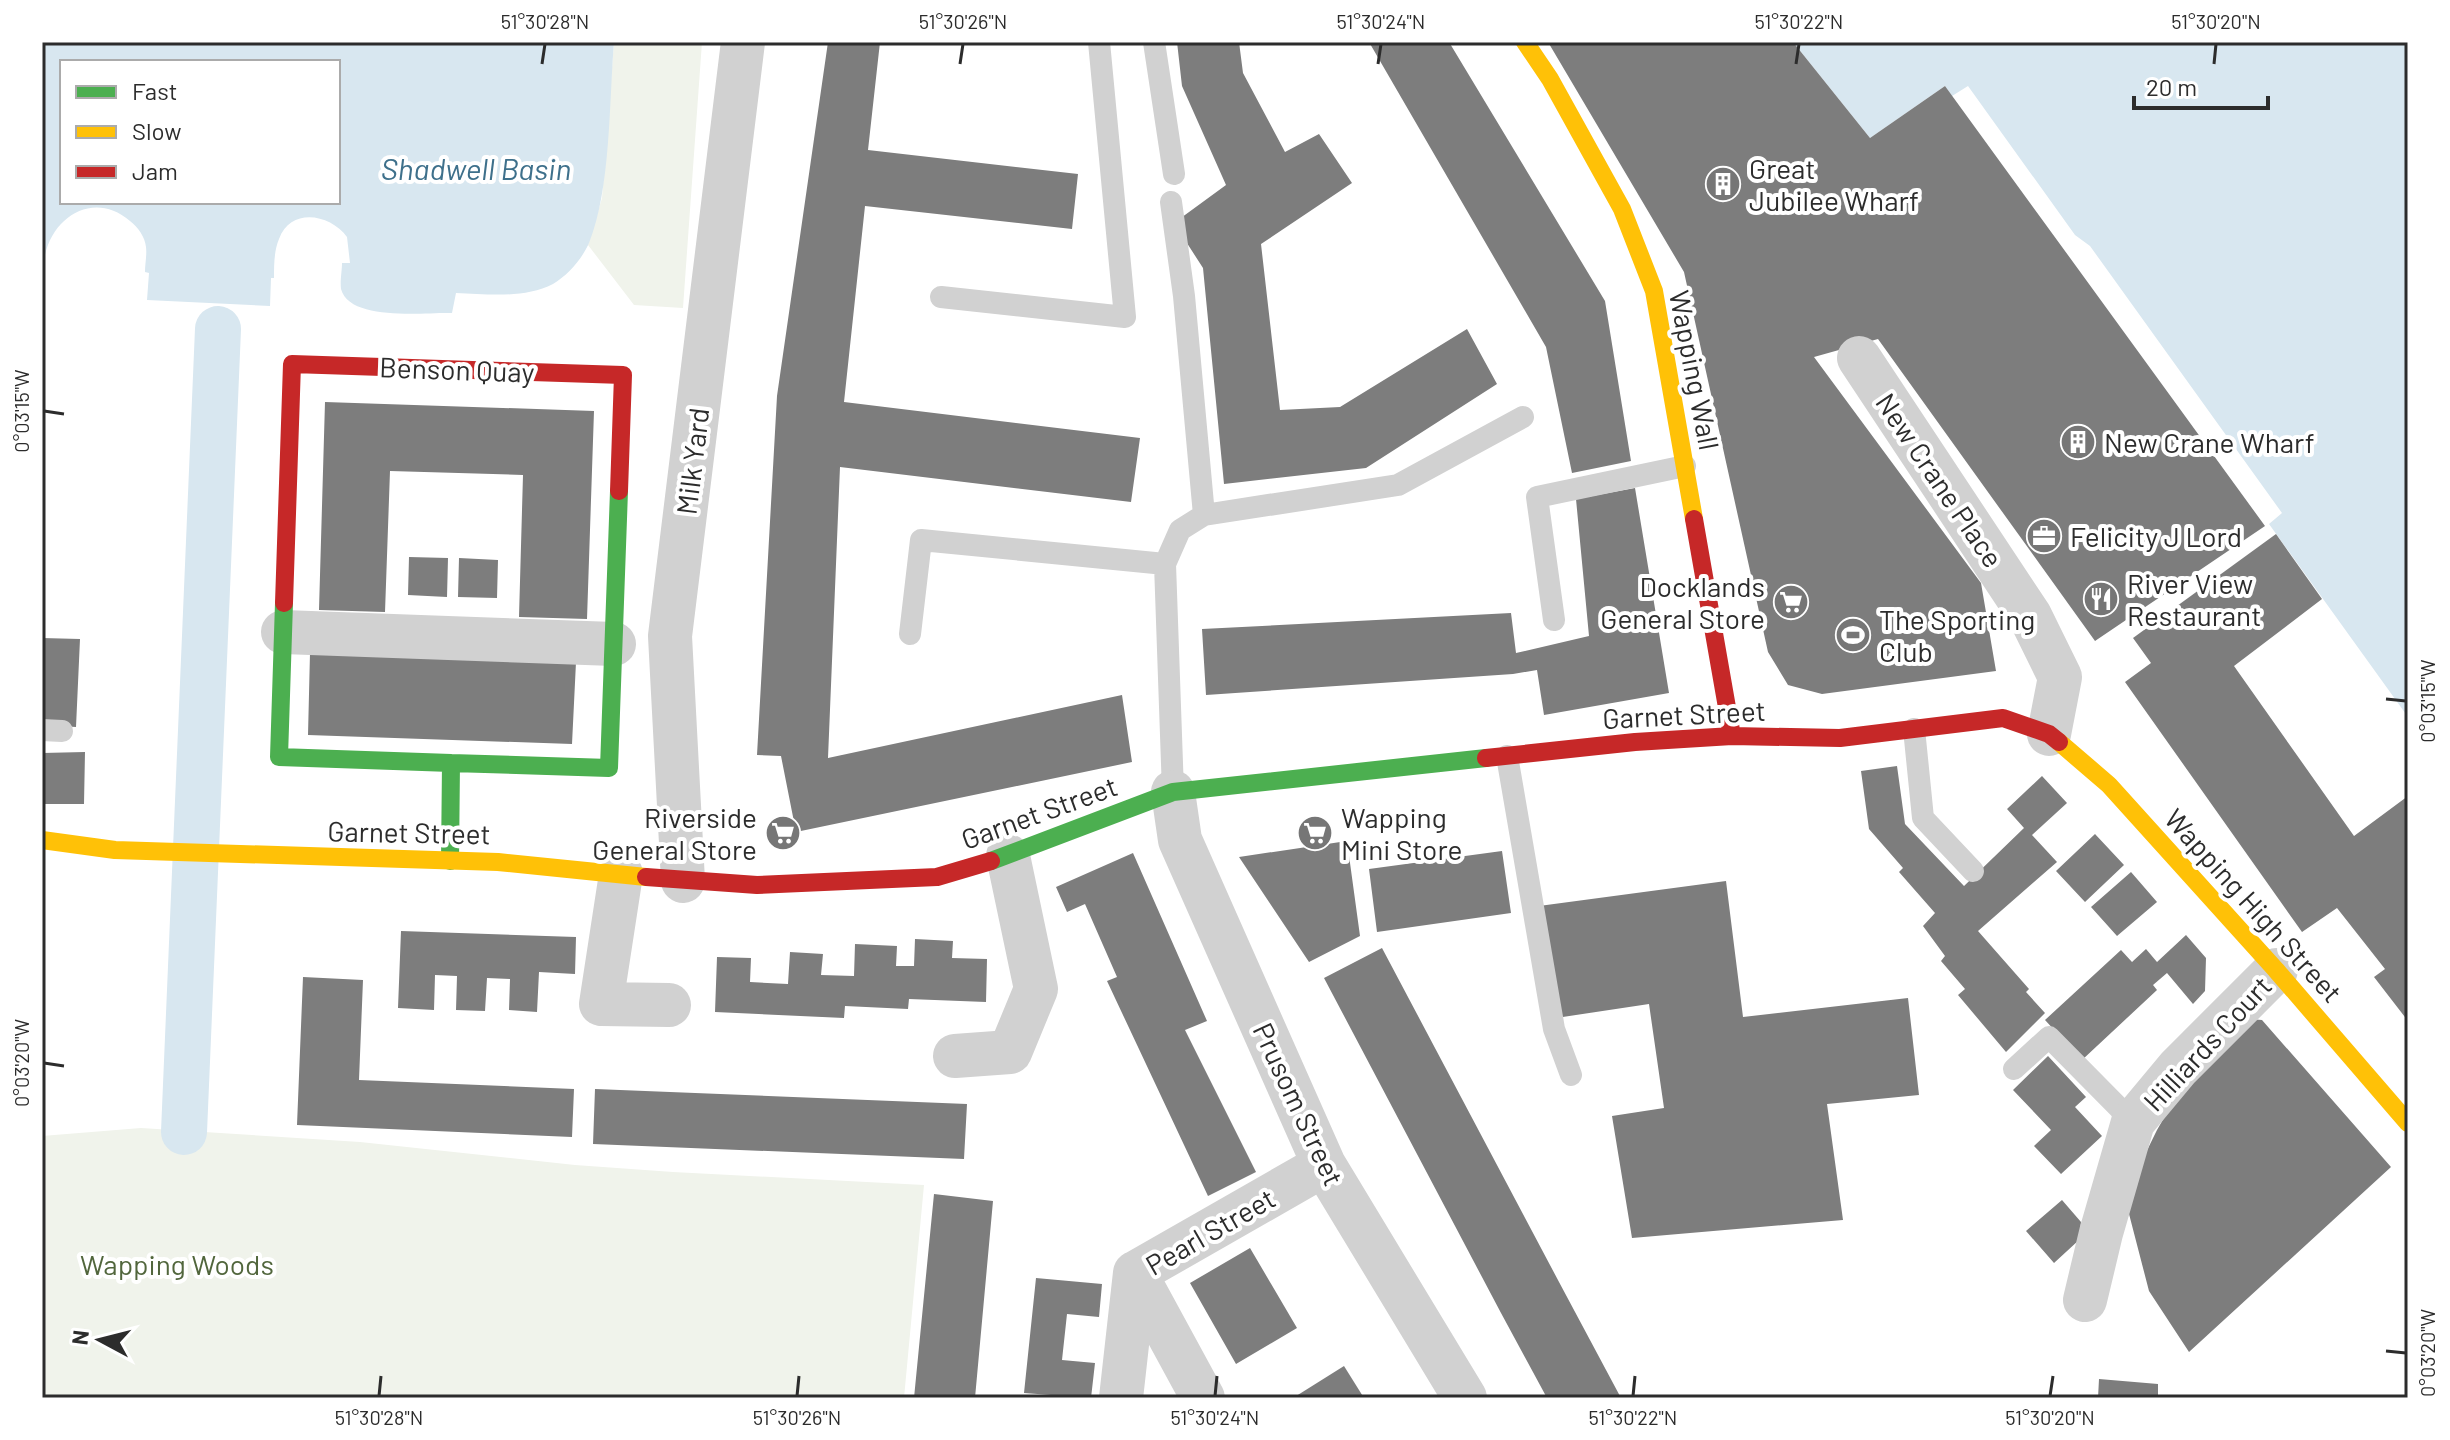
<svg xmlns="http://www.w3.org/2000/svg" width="2450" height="1440" font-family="Barlow,sans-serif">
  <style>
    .green { fill: #f0f3eb }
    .water { fill: #d8e7f0; fill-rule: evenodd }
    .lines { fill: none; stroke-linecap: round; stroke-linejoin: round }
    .canal { stroke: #d8e7f0; stroke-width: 46 }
    .building { fill: #7d7d7d }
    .lane { stroke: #d1d1d1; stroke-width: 22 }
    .street { stroke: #d1d1d1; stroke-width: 44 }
    .fast { stroke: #4caf50; stroke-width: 18 }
    .slow { stroke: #ffc107; stroke-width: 18 }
    .jam { stroke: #c62828; stroke-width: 18 }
    .ticks { fill: none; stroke: #2c2c2c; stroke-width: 3 }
    .labels { text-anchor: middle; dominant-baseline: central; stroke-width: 8; stroke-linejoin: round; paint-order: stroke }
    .poi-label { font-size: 28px; fill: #2c2c2c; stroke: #fff; text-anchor: start }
    .street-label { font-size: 28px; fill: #2c2c2c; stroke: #fff }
    .park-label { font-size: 28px; fill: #51663c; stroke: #fff }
    .water-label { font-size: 30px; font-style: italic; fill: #3e708b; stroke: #fff }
    .neatline { fill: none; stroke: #2c2c2c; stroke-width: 3 }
    .ticks-label { font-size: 20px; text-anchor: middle; fill: #2c2c2c }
  </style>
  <rect width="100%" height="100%" fill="#fff"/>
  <path class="green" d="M 614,42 L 702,42 L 683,308 L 634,305 L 588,245 L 602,198 Z
    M 141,1128 L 360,1142 L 575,1165 L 673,1172 L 924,1185 L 904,1398 L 42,1398 L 42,1136 Z"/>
  <path class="water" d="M 42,42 L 614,42 C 609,102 611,189 589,243 C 582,259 568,275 553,284 C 524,299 487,294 456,293 L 452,313 C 425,312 350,322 341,289 C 340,282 342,270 342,263 L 350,263 L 347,237 C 330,214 291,207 279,239 C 274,251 274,265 274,278 L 271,278 L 270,306 L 147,300 L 149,273 L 145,272 C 145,264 147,255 146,247 C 145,237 138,227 130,221 C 95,191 54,215 45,255 L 42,359 ZM 62,62 L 338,62 L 338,202 L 62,202 Z
    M 1793,42 L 2408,42 L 2408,717 L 2269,524 L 2282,513 L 2090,246 L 2075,235 L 1968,86 L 1952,96 L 1945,86 L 1870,138 Z"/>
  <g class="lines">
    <path class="canal" d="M 184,1132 L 218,329"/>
  </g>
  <path class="building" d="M 828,42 L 880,42 L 868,150 L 1078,174 L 1072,229 L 865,206 L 844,402 L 1140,438 L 1131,502 L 840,467 L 828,758 L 1122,695 L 1132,762 L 796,832 L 781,756 L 757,755 L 777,396 Z
    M 1177,42 L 1239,42 L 1243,73 L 1285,152 L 1319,134 L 1352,183 L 1261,244 L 1280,410 L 1340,407 L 1467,329 L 1497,384 L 1366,468 L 1224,484 L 1203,268 L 1174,223 L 1226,185 L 1182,86 Z
    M 1369,42 L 1449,42 L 1605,301 L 1631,461 L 1572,473 L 1546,347 Z
    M 1548,42 L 1793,42 L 1870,138 L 1945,86 L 2265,526 L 2095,641 L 1878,339 L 1814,357 L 1981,583 L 1996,671 L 1822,694 L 1788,685 L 1768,652 L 1684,272 Z
    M 325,402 L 594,411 L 587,619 L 519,617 L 523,475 L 390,471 L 385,612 L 319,610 Z
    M 1635,488 L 1669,693 L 1544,715 L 1537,670 L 1513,674 L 1206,695 L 1202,629 L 1511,613 L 1516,653 L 1589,636 L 1576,499 Z
    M 2276,534 L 2322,599 L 2234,666 L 2354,836 L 2408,796 L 2408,1021 L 2374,977 L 2385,969 L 2337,908 L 2302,932 L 2125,682 L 2151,663 L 2133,638 Z
    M 409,557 L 448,558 L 447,597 L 408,595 Z
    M 459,558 L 498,560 L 497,598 L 458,597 Z
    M 42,638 L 80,639 L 76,727 L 42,725 Z
    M 310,653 L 576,662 L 572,744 L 308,735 Z
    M 85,752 L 84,804 L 42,804 L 42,753 Z
    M 1897,766 L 1905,824 L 1964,886 L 2024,828 L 2007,809 L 2042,776 L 2067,803 L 2032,835 L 2057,862 L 1978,931 L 2029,989 L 2026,992 L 2045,1013 L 2006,1052 L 1958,995 L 1965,989 L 1941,961 L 1945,956 L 1923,926 L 1935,913 L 1899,872 L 1903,868 L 1869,829 L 1861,771 Z
    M 2095,834 L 2124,865 L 2085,902 L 2056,871 Z
    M 1347,841 L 1360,936 L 1309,962 L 1239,857 Z
    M 1502,851 L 1511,913 L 1377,932 L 1369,869 Z
    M 1133,853 L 1207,1021 L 1185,1030 L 1256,1172 L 1208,1196 L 1107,981 L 1117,977 L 1085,904 L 1067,912 L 1056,887 Z
    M 2131,872 L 2157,902 L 2117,936 L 2091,907 Z
    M 1726,881 L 1743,1017 L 1908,998 L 1919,1095 L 1827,1104 L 1843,1220 L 1632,1238 L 1612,1116 L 1664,1108 L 1649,1004 L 1556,1018 L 1539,906 Z
    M 401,931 L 576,937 L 575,974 L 539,972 L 537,1012 L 509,1010 L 510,979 L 487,978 L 485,1011 L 456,1010 L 457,976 L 435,975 L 434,1010 L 398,1008 Z
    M 2186,935 L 2206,958 L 2205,991 L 2193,1004 L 2167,973 L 2153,985 L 2157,990 L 2082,1060 L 2045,1020 L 2121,950 L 2132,962 L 2146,949 L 2157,962 Z
    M 915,939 L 953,941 L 952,958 L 987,959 L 986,1002 L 909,999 L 908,1009 L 845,1006 L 844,1018 L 715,1012 L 717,957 L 751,958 L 750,982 L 788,984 L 790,952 L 823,954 L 821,975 L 854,976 L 855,944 L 897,946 L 896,966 L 914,966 Z
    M 1382,948 L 1559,1282 L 1621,1398 L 1547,1398 L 1501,1313 L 1324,978 Z
    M 303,977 L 363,980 L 359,1080 L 574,1089 L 572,1137 L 297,1125 Z
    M 2250,1019 L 2262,1020 L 2391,1167 L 2189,1352 L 2149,1291 L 2128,1210 L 2131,1183 L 2157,1130 L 2192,1069 Z
    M 2048,1056 L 2086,1097 L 2075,1107 L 2102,1136 L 2061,1174 L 2034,1146 L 2051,1130 L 2013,1090 Z
    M 595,1089 L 967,1104 L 964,1159 L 593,1144 Z
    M 934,1194 L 993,1201 L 975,1398 L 914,1398 Z
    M 2062,1200 L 2081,1222 L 2079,1240 L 2054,1263 L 2026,1231 Z
    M 1250,1248 L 1297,1328 L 1236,1364 L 1190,1283 Z
    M 1036,1278 L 1102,1284 L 1099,1317 L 1067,1314 L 1062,1360 L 1095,1363 L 1091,1398 L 1024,1393 Z
    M 1344,1366 L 1364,1398 L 1293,1398 Z
    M 2099,1379 L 2158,1384 L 2158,1398 L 2098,1398 Z"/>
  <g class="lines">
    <path class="lane" d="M 1154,42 L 1174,174
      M 1171,202 L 1184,296 L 1204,515 L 1180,530 L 1165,564 L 1173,792
      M 941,297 L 1125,317 L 1099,42
      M 1204,515 L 1398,485 L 1523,417
      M 1554,620 L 1537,497 L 1685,466
      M 910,634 L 921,540 L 1165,564
      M 1914,729 L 1923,818 L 1973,871
      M 42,730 L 62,731
      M 1507,756 L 1554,1029 L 1571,1075
      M 2014,1069 L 2049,1037 L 2133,1122"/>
    <path class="street" d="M 1859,358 L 2030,616 L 2060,677 L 2049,734
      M 283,632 L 614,644
      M 1173,792 L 1180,840 L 1324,1165 L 1465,1398
      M 621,874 L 601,1004 L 669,1005
      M 683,881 L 670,636 L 743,42
      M 955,1056 L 1010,1052 L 1036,989 L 1008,856
      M 2085,1300 L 2101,1233 L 2133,1122 L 2178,1068 L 2276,970
      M 1121,1398 L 1135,1273
      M 1203,1398 L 1135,1273 L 1324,1165"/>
    <path class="fast" d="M 284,603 L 279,757 L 451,763 L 450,861
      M 451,763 L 609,768 L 619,491
      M 991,861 L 1173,792 L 1486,758"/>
    <path class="slow" d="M 1525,42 L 1550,79 L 1622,209 L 1654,291 L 1694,519
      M 2059,742 L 2109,785 L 2276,970 L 2408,1123
      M 42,840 L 115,850 L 498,862 L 646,877"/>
    <path class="jam" d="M 1694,519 L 1732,736
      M 284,603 L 292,364 L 623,375 L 619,491
      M 1486,758 L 1635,742 L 1732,736 L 1840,738 L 2003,718 L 2049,734 L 2059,742
      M 646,877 L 757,885 L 937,877 L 991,861"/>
  </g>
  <path class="ticks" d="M 542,64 L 545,44M 960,64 L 963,44M 1378,64 L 1381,44M 1796,64 L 1799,44M 2214,64 L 2216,44M 44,411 L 64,414M 2386,699 L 2406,701M 44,1063 L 64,1066M 2386,1351 L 2406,1353M 379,1396 L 381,1376M 797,1396 L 799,1376M 1215,1396 L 1217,1376M 1633,1396 L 1635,1376M 2050,1396 L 2053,1376"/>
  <defs>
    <symbol id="building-disc" viewBox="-11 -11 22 22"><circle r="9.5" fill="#767676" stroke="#fff"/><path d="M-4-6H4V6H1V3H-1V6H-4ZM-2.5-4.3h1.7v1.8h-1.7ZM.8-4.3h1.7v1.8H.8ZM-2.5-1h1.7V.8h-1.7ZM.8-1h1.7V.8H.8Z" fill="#fff"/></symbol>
    <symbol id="office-disc" viewBox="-11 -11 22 22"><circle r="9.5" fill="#767676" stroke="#fff"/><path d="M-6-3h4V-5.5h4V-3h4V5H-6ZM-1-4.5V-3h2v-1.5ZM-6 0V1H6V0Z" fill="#fff"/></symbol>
    <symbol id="restaurant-disc" viewBox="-11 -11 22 22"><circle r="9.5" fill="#767676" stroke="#fff"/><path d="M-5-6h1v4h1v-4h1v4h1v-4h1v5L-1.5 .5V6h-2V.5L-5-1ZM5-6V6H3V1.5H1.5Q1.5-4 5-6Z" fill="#fff"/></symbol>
    <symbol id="supermarket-disc" viewBox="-11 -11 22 22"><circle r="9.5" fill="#767676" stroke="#fff"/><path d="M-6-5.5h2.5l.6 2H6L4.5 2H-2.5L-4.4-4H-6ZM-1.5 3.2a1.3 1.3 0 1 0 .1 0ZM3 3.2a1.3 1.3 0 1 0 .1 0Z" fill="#fff"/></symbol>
    <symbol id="stadium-disc" viewBox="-11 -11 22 22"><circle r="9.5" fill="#767676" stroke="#fff"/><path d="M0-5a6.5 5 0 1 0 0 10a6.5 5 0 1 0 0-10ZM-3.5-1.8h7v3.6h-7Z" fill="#fff"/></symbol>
  </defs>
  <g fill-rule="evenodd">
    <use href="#building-disc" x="1703" y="164" width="40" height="40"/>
    <use href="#building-disc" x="2058" y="422" width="40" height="40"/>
    <use href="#office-disc" x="2024" y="516" width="40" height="40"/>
    <use href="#restaurant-disc" x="2081" y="579" width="40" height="40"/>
    <use href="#supermarket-disc" x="1771" y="582" width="40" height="40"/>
    <use href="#stadium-disc" x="1833" y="615" width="40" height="40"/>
    <use href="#supermarket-disc" x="763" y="813" width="40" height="40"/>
    <use href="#supermarket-disc" x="1295" y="813" width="40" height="40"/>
  </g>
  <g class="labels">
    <g class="poi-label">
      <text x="1749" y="168">Great<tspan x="1749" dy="32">Jubilee Wharf</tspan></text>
      <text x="2104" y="442">New Crane Wharf</text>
      <text x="2070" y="536">Felicity J Lord</text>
      <text x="2127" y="583">River View<tspan x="2127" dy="32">Restaurant</tspan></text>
      <text x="1765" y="586" text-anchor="end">Docklands<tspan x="1765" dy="32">General Store</tspan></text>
      <text x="1879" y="619">The Sporting<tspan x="1879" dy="32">Club</tspan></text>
      <text x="757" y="817" text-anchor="end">Riverside<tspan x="757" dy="32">General Store</tspan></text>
      <text x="1341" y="817">Wapping<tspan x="1341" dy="32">Mini Store</tspan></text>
    </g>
    <g class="street-label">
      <text transform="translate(457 369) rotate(2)">Benson Quay</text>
      <text transform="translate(1695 370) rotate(79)">Wapping Wall</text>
      <text transform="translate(692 461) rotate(-83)">Milk Yard</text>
      <text transform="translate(1940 480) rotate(56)">New Crane Place</text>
      <text transform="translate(1684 714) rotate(-3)">Garnet Street</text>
      <text transform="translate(1039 812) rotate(-20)">Garnet Street</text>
      <text transform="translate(409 832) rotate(1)">Garnet Street</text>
      <text transform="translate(2254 905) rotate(48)">Wapping High Street</text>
      <text transform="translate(2207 1043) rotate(-47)">Hilliards Court</text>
      <text transform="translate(1299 1104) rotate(65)">Prusom Street</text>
      <text transform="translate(1210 1231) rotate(-30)">Pearl Street</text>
    </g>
    <g class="park-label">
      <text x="177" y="1264">Wapping Woods</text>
    </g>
    <g class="water-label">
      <text x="476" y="168">Shadwell Basin</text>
    </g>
  </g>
  <rect width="2450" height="1440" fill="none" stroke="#ffffff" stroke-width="88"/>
  <rect x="60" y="60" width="280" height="144" fill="#ffffff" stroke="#ababab" stroke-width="2"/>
  <rect x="76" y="86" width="40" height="12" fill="#4caf50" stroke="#ababab" stroke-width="2"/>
  <text x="132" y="100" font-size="24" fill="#2c2c2c">Fast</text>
  <rect x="76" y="126" width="40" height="12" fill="#ffc107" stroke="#ababab" stroke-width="2"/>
  <text x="132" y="140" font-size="24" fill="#2c2c2c">Slow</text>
  <rect x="76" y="166" width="40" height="12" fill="#c62828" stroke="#ababab" stroke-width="2"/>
  <text x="132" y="180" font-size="24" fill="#2c2c2c">Jam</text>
  <g transform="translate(100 1340) rotate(277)" stroke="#ffffff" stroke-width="6" paint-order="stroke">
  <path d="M0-6L14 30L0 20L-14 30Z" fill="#2c2c2c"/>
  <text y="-12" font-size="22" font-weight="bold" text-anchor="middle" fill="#2c2c2c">N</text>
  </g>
  <path d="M2134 96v12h134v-12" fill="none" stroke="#2c2c2c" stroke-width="4"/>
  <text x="2146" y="96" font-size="24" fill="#2c2c2c" stroke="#ffffff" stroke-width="6" paint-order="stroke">20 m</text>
  <rect x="44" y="44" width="2362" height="1352" class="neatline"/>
  <g class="ticks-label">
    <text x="545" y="29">51°30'28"N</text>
    <text x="963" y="29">51°30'26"N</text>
    <text x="1381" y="29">51°30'24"N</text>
    <text x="1799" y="29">51°30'22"N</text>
    <text x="2216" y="29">51°30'20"N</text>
    <text transform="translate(22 411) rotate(-90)" y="7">0°03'15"W</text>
    <text transform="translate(2428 701) rotate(-90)" y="7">0°03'15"W</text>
    <text transform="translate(22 1063) rotate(-90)" y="7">0°03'20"W</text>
    <text transform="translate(2428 1353) rotate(-90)" y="7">0°03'20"W</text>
    <text x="379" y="1425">51°30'28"N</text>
    <text x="797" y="1425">51°30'26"N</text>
    <text x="1215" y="1425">51°30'24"N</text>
    <text x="1633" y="1425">51°30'22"N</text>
    <text x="2050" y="1425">51°30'20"N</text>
  </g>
</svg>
